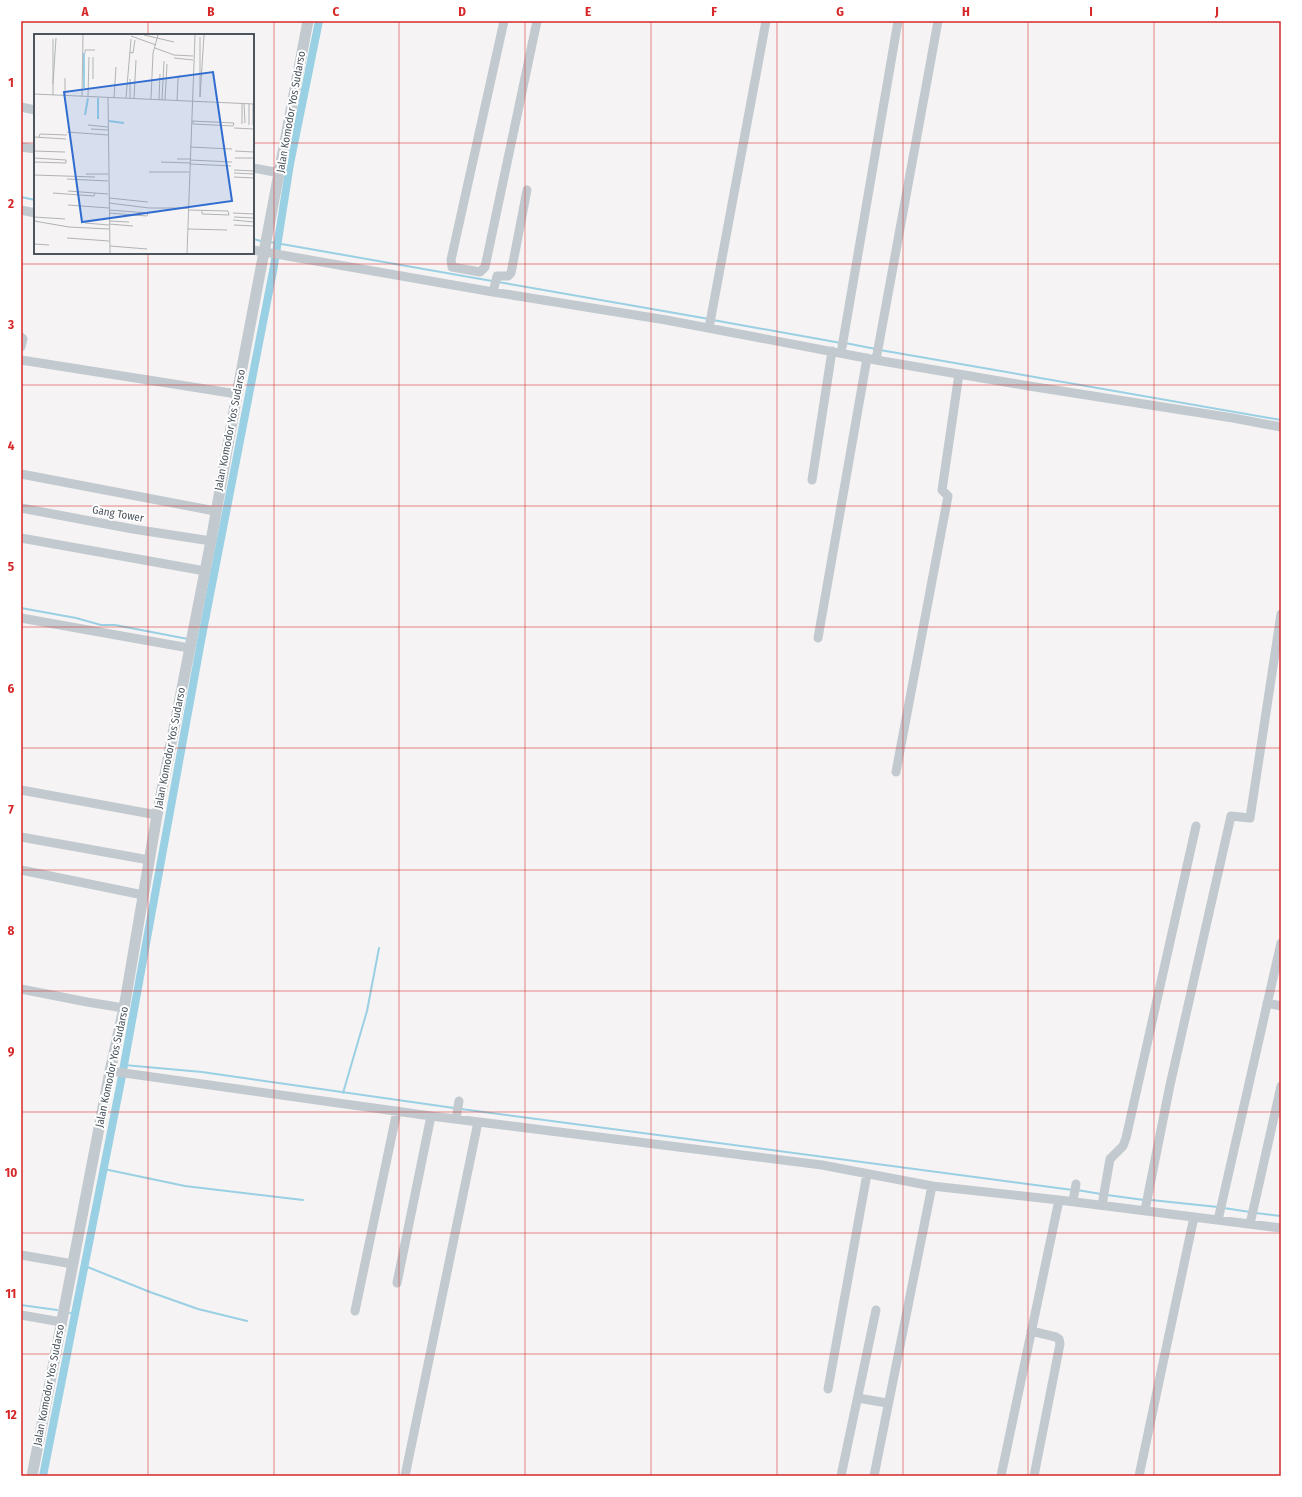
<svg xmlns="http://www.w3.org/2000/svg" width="1302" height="1497" font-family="'Fira Sans Condensed',sans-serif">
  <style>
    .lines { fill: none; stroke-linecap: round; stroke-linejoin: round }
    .stream { stroke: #9ad0e3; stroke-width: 2 }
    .canal { stroke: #9ad0e3; stroke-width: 8 }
    .minor { stroke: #c2c9cf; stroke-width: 9 }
    .tertiary { stroke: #c2c9cf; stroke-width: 11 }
    .grid { fill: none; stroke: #d62828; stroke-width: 1; stroke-opacity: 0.55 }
    .labels { text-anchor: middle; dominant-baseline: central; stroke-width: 4; stroke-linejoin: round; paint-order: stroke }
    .street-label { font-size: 11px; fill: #4c555e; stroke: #fff }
    .inset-river { fill: none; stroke: #9ad0e3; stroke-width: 2 }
    .inset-road { fill: none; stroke: #b1b4b7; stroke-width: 1 }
    .view { fill: #316dd1; fill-opacity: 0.15; stroke: #316dd1; stroke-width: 2 }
    .inset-edge { fill: none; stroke: #4c555e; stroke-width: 2 }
    .neatline { fill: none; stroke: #d62828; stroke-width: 1.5 }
    .grid-label { font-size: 13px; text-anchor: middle; font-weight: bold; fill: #d62828 }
  </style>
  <rect width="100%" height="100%" fill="#f5f3f3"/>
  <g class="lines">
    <path class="stream" d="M 21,197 L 35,200
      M 253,239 L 261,241
      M 270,242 L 492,281
      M 498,282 L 709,319
      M 713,320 L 841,343
      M 845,343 L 876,349
      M 880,350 L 1281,420
      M 21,608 L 76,618 L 101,625 L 115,625 L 188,639
      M 195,640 L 201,641
      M 124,1065 L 202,1072 L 454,1108
      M 343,1093 L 367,1011 L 379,948
      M 461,1109 L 1073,1190
      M 104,1169 L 185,1186 L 303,1200
      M 1077,1190 L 1101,1194
      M 1107,1195 L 1144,1200
      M 1151,1200 L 1218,1207
      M 1224,1208 L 1250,1212
      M 1256,1213 L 1281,1216
      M 85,1266 L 150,1292 L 198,1309 L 247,1321
      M 21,1305 L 57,1310
      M 70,1313 L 75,1314"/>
    <path class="canal" d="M 43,1476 L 122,1076 L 201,641 L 274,266 L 290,164 L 319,21"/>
    <path class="minor" d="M 504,21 L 451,260 L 452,267 L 480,272 L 485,267 L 537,21
      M 21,107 L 35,110
      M 21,147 L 35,149
      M 253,168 L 280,173
      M 21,210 L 35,213
      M 253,250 L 493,292 L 666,320 L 876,360 L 1029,386 L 1233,418 L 1281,427
      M 493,292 L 497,276 L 508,276 L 511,273 L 527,190
      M 709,328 L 766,21
      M 21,337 L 23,339 L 21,347
      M 841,353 L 898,21
      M 21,360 L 237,394
      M 876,360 L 938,21
      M 21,474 L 215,511
      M 812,480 L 832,351
      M 21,508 L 133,529 L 211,541
      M 21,538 L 205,571
      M 21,618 L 189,648
      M 818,638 L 867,358
      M 896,772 L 948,496 L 942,490 L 959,374
      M 21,790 L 157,815
      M 21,837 L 149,860
      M 21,870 L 143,895
      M 21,989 L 87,1002 L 124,1008
      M 1267,1003 L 1281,1006
      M 110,1071 L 431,1116 L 822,1165 L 932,1186 L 1059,1200 L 1281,1228
      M 456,1119 L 459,1101
      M 1073,1201 L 1076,1184
      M 1102,1205 L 1110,1159 L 1123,1146 L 1126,1138 L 1196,826
      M 1145,1210 L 1170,1085 L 1231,816 L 1250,818 L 1281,614
      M 1218,1220 L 1281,943
      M 1250,1224 L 1281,1086
      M 21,1255 L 73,1264
      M 397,1283 L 431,1116
      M 355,1311 L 397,1111
      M 21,1315 L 61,1322
      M 1031,1331 L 1056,1337 L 1059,1339 L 1060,1344 L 1034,1476
      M 828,1389 L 867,1174
      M 858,1398 L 887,1403
      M 405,1476 L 478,1122
      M 841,1476 L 876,1310
      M 874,1476 L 932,1186
      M 1001,1476 L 1059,1200
      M 1139,1476 L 1194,1217"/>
    <path class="tertiary" d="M 32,1476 L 110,1071 L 124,1008 L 157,815 L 211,541 L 237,394 L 308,21"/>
  </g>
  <path class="grid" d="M 148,21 L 148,35M 274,21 L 274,1476M 399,21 L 399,1476M 525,21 L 525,1476M 651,21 L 651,1476M 777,21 L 777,1476M 903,21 L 903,1476M 1028,21 L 1028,1476M 1154,21 L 1154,1476M 21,143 L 35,143M 253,143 L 1281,143M 148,253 L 148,1476M 21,264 L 1281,264M 21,385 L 1281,385M 21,506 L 1281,506M 21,627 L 1281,627M 21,748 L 1281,748M 21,870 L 1281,870M 21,991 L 1281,991M 21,1112 L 1281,1112M 21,1233 L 1281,1233M 21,1354 L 1281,1354"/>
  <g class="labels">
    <g class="street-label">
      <text transform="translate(291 112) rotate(-80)">Jalan Komodor Yos Sudarso</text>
      <text transform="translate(230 430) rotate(-79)">Jalan Komodor Yos Sudarso</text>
      <text transform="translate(118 514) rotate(10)">Gang Tower</text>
      <text transform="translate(170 748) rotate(-79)">Jalan Komodor Yos Sudarso</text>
      <text transform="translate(112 1067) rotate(-78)">Jalan Komodor Yos Sudarso</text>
      <text transform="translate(49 1385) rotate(-79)">Jalan Komodor Yos Sudarso</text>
    </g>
  </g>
  <g transform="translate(34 34)">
    <rect width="220" height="220" fill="#f5f3f3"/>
    <path class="inset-river" d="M 50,54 L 50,19M 51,81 L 54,64M 64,85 L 64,64M 75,87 L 90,89"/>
    <path class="inset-road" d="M 110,1 L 140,8M 97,2 L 122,11M 166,3 L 166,63 L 170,1M 19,5 L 19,61M 121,14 L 140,21 L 159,22M 95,18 L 99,19 L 101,6M 51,19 L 51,16 L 61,16M 140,24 L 159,26M 59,45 L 59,23M 19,50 L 22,4M 0,60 L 220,70M 31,61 L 31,44M 48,62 L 49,1M 54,62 L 55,23M 74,63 L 76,219M 80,64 L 82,33M 92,64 L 97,5M 96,64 L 96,45M 100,65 L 102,26M 117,65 L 119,19 L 124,1M 125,66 L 126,40M 128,66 L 130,27M 131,66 L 133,30M 143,67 L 144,45 L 146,41M 210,70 L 211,89M 158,87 L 200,89M 159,87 L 159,90 L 199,92 L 200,89M 208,90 L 208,70M 54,91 L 74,93M 215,91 L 215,70M 219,91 L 219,70M 200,94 L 220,95M 57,95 L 74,96M 33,98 L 74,101M 0,103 L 32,105M 5,103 L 6,100 L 33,101M 156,113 L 198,115M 0,117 L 31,118M 201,117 L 220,118M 0,124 L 32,126 L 32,129 L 0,128M 201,124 L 220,124M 143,125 L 156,125M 156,126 L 198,128M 127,128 L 156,129M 156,130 L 197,132M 200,136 L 220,137M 115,138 L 155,138M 200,139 L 220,140M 52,140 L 74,140M 0,141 L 61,143M 200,143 L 220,144M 33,145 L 74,147M 34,157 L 74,160M 19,159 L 60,162 L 61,159M 75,164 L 114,168M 75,169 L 115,174 L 154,174M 34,171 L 75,174M 75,176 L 114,179 L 113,182M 154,176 L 194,177 L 195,181M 168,176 L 168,180 L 195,181M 75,179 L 113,182M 199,179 L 220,180 L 220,188M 0,183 L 31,185M 200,183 L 220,184M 199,186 L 220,188M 0,187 L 35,193 L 75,195M 75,187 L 95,188M 51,189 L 75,191M 75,190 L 99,192M 200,191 L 220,192M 154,195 L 193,196M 33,204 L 75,207M 0,210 L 15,211M 76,212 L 113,215M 153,219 L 161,1"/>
    <path class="view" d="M 179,38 L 198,167 L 48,188 L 30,58 Z"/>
    <rect width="220" height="220" class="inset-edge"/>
  </g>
  <rect width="1302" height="1497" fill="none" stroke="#ffffff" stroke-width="44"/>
  <rect x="22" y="22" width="1258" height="1453" class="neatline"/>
  <g class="grid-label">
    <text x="85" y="16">A</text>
    <text x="211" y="16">B</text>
    <text x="336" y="16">C</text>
    <text x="462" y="16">D</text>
    <text x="588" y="16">E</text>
    <text x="714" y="16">F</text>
    <text x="840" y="16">G</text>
    <text x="966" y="16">H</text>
    <text x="1091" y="16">I</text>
    <text x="1217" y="16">J</text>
    <text x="11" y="87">1</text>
    <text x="11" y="208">2</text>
    <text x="11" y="329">3</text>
    <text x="11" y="450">4</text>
    <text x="11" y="571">5</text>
    <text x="11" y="693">6</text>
    <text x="11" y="814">7</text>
    <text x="11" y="935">8</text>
    <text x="11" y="1056">9</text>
    <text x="11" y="1177">10</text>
    <text x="11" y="1298">11</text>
    <text x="11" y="1419">12</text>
  </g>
</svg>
